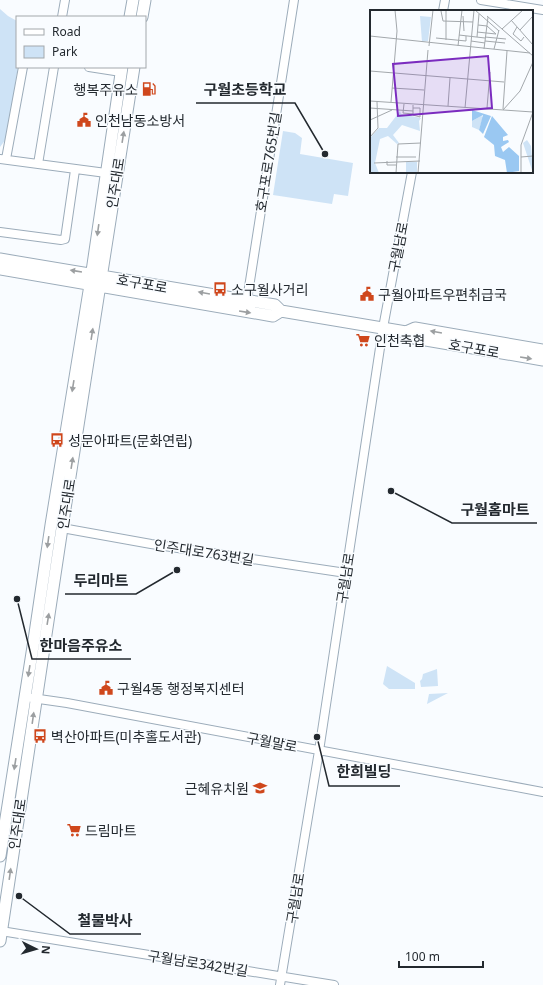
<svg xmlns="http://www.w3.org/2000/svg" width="543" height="985" font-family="'Noto Sans','Noto Sans KR',sans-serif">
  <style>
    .green { fill: #cee3f6 }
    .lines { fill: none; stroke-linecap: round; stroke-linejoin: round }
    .minor-casing { stroke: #9cacba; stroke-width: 10 }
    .major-casing { stroke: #9cacba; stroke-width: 13 }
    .minor { stroke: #fff; stroke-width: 8 }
    .major { stroke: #fff; stroke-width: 11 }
    .oneway { fill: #9c9fa1 }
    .labels { text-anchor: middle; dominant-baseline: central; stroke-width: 3; stroke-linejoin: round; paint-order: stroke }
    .poi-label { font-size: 14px; fill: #23292f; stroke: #f9fcff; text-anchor: start }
    .street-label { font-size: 14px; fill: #23292f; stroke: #f9fcff }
    .inset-road { fill: none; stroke: #a3a8ac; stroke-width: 1 }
    .view { fill: #7b2cbf; fill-opacity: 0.15; stroke: #7b2cbf; stroke-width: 2 }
    .inset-edge { fill: none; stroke: #23292f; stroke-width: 2 }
    .leader { fill: none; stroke: #23292f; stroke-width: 1.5 }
    .callout-dot { fill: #23292f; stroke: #f9fcff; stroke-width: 1.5 }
    .callout-label { font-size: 15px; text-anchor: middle; font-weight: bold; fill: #23292f; stroke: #f9fcff; stroke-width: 3; stroke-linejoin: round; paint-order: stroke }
  </style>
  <rect width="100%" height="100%" fill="#f9fcff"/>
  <path class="green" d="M 0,9 L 8,16 L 17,21 L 17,67 L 18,67 L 6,139 L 0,147 Z
    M 283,131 L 295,133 L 302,138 L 300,154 L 353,163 L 348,196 L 334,194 L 332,204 L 273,195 Z
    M 387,666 L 415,683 L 415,689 L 389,689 L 383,684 Z
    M 437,669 L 438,686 L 421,687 L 420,681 L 422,679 L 423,674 Z
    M 448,693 L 427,704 L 429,694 Z"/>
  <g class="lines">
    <defs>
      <path id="minor" d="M 481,0 L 543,10
        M 443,11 L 445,0
        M 62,17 L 65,0
        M 89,67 L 121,72
        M 0,159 L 106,173
        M 6,159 L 23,67
        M 38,164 L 54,67
        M 0,232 L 61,240 L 65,239 L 75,170
        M 247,300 L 294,0
        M 62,528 L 151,544 L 346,573
        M 32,698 L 67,703 L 543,792
        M 1,931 L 334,985
        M 280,985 L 319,751 L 383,328 L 412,172"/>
      <path id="major" d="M 130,17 L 133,0
        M 142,17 L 145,0
        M 0,259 L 275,305 L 281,311 L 406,332 L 414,338 L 543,360
        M 0,269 L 273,316 L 281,311
        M 406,332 L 415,328 L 543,350
        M 0,856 L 34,640 L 51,525 L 90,285 L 122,67
        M 0,941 L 62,528 L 134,67"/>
    </defs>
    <use href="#minor" class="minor-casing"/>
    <use href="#major" class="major-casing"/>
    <use href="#minor" class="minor"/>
    <use href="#major" class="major"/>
  </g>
  <defs><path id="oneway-solid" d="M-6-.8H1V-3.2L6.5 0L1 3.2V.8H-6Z"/></defs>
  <g class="oneway">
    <use href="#oneway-solid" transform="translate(123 137) rotate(-81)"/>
    <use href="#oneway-solid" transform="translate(98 230) rotate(98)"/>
    <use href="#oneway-solid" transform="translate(76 271) rotate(-171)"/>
    <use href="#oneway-solid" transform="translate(204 293) rotate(-170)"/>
    <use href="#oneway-solid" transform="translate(245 312) rotate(9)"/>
    <use href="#oneway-solid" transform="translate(436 332) rotate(-170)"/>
    <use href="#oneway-solid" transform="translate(92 334) rotate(-81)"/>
    <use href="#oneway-solid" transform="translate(526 358) rotate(9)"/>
    <use href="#oneway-solid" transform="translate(73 386) rotate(99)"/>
    <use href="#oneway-solid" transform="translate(72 463) rotate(-81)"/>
    <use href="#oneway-solid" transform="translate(48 542) rotate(98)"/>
    <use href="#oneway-solid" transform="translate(48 619) rotate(-81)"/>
    <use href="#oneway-solid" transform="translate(29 671) rotate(99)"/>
    <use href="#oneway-solid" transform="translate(33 718) rotate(-82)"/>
    <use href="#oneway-solid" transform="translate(15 764) rotate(99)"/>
    <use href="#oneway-solid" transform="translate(10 874) rotate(-82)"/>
  </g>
  <defs>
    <symbol id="fuel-bare" viewBox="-9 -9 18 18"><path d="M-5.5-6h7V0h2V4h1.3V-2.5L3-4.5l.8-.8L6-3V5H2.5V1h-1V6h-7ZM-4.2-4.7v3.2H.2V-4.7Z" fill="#cf471c" stroke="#f9fcff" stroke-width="2.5" paint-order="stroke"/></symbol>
    <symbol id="civic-bare" viewBox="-9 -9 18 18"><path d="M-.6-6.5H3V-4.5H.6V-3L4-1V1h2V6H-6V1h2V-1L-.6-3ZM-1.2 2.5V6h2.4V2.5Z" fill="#cf471c" stroke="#f9fcff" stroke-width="2.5" paint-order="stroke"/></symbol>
    <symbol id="bus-bare" viewBox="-9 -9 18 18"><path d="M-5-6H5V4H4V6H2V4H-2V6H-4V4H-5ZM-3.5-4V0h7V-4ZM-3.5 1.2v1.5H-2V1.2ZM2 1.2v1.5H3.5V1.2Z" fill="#cf471c" stroke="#f9fcff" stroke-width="2.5" paint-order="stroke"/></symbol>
    <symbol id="supermarket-bare" viewBox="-9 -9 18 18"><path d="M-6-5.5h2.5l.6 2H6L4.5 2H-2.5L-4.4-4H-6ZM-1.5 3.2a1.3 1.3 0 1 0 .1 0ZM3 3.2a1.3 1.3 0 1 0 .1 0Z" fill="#cf471c" stroke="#f9fcff" stroke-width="2.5" paint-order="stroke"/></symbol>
    <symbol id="school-bare" viewBox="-9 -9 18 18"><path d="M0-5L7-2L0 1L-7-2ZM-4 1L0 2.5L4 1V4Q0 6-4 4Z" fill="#cf471c" stroke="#f9fcff" stroke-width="2.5" paint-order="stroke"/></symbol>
  </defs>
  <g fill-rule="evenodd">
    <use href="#fuel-bare" x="139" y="79" width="20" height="20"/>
    <use href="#civic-bare" x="74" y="110" width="20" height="20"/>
    <use href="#bus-bare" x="210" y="279" width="20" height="20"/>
    <use href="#civic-bare" x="357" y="284" width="20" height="20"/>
    <use href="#supermarket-bare" x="353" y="330" width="20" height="20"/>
    <use href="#bus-bare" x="47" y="430" width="20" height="20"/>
    <use href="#civic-bare" x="96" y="678" width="20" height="20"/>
    <use href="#bus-bare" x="30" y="726" width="20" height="20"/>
    <use href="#school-bare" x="250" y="778" width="20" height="20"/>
    <use href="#supermarket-bare" x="64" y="820" width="20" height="20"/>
  </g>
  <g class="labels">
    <g class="poi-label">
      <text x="138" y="89" text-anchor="end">행복주유소</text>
      <text x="95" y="120">인천남동소방서</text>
      <text x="231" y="289">소구월사거리</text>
      <text x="378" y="294">구월아파트우편취급국</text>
      <text x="374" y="340">인천축협</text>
      <text x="68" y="440">성문아파트(문화연립)</text>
      <text x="117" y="688">구월4동 행정복지센터</text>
      <text x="51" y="736">벽산아파트(미추홀도서관)</text>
      <text x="249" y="788" text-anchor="end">근혜유치원</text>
      <text x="85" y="830">드림마트</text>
    </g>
    <g class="street-label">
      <text transform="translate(268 162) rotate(-81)">호구포로765번길</text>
      <text transform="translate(115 183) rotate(-81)">인주대로</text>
      <text transform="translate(398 247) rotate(-79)">구월남로</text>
      <text transform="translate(142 283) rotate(10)">호구포로</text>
      <text transform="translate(474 348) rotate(10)">호구포로</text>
      <text transform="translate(66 504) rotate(-81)">인주대로</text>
      <text transform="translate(204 552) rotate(9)">인주대로763번길</text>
      <text transform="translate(345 578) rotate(-81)">구월남로</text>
      <text transform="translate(272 742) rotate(11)">구월말로</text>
      <text transform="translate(17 824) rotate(-82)">인주대로</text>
      <text transform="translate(295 898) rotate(-81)">구월남로</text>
      <text transform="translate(198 963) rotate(9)">구월남로342번길</text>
    </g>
  </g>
  <g transform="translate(370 10)">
    <rect width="163" height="163" fill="#f9fcff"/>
    <path d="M 50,6 L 61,7 L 58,31 L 52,32 ZM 30,101 L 31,104 L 51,108 L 49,111 L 50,121 L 32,115 L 23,125 L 29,133 L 27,134 L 18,126 L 10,129 L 5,153 L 9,163 L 0,163 L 0,128 L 9,118 L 17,118 ZM 111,106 L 113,107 L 109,120 L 102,117 L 102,111 ZM 157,130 L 161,136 L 163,163 L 153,133 ZM 36,152 L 47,152 L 47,163 L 36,163 Z" fill="#cee3f6"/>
    <path d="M 102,100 L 121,106 L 113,124 L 109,120 L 113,105 L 102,111 ZM 122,106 L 138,125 L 133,127 L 133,131 L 138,130 L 139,132 L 131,137 L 133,142 L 139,137 L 149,146 L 149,161 L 137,163 L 135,150 L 125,146 L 124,135 L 114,127 Z" fill="#9ac8f2"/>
    <path class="inset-road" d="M 105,0 L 129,21M 71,1 L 73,11 L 103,12M 93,6 L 94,21M 117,6 L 163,46M 141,10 L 163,35M 108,15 L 117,16 L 126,24M 147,17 L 143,24 L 151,31 L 154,27M 132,19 L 153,0M 150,20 L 163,6M 107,22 L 126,24M 89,25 L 115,28M 0,26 L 160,43M 107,27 L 109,4M 115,27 L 136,29M 66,28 L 96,31 L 96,26M 76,30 L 76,0M 101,31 L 115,33M 115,31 L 135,33M 59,36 L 63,0M 88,36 L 92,0M 114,39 L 118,7M 124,39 L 129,20M 0,61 L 134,72M 22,78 L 54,80M 0,91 L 163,102M 21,92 L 27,21 L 25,0M 34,94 L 33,103 L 43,104M 78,96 L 80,68M 0,98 L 43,101M 43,98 L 50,98 L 50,107 L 43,105 L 43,95M 95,98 L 104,0M 117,98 L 120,62M 133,99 L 137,41M 133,100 L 150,81 L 163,52M 0,110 L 22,100M 0,127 L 8,118 L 7,92M 26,147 L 46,147M 151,147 L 163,146M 17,151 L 17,155 L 26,155M 4,153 L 50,151M 26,163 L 28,134 L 51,133M 48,163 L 58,40M 151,163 L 151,135 L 163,102"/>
    <path class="view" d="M 118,46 L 122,98 L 28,106 L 23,54 Z"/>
    <rect width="163" height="163" class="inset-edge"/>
  </g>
  <path class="leader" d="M325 154L295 103H196M391 491L452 523H537M177 570L136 594H65M17 599L32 659H131M317 737L329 786H400M19 896L70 934H141"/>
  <g class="callout-dot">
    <circle cx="325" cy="154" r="4"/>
    <circle cx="391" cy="491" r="4"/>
    <circle cx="177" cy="570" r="4"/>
    <circle cx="17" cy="599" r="4"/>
    <circle cx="317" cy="737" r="4"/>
    <circle cx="19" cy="896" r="4"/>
  </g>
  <g class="callout-label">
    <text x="245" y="95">구월초등학교</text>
    <text x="495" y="515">구월홈마트</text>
    <text x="101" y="586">두리마트</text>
    <text x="81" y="651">한마음주유소</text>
    <text x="364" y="777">한희빌딩</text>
    <text x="105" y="926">철물박사</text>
  </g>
  <rect x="16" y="16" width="130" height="52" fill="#f9fcff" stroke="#a3a8ac"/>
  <rect x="24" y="29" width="20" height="6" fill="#ffffff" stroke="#a3a8ac"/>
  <text x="52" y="36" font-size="12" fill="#23292f">Road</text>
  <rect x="24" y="46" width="20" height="12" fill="#cee3f6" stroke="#a3a8ac"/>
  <text x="52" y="56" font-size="12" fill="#23292f">Park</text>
  <g transform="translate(36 949) rotate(95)" stroke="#f9fcff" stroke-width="3" paint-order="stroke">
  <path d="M0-3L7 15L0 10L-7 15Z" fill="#23292f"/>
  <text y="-6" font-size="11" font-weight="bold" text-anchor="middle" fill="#23292f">N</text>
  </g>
  <path d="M399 961v6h84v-6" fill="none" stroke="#23292f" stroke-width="2"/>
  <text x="405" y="961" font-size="12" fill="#23292f" stroke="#f9fcff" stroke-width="3" paint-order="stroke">100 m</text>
</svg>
